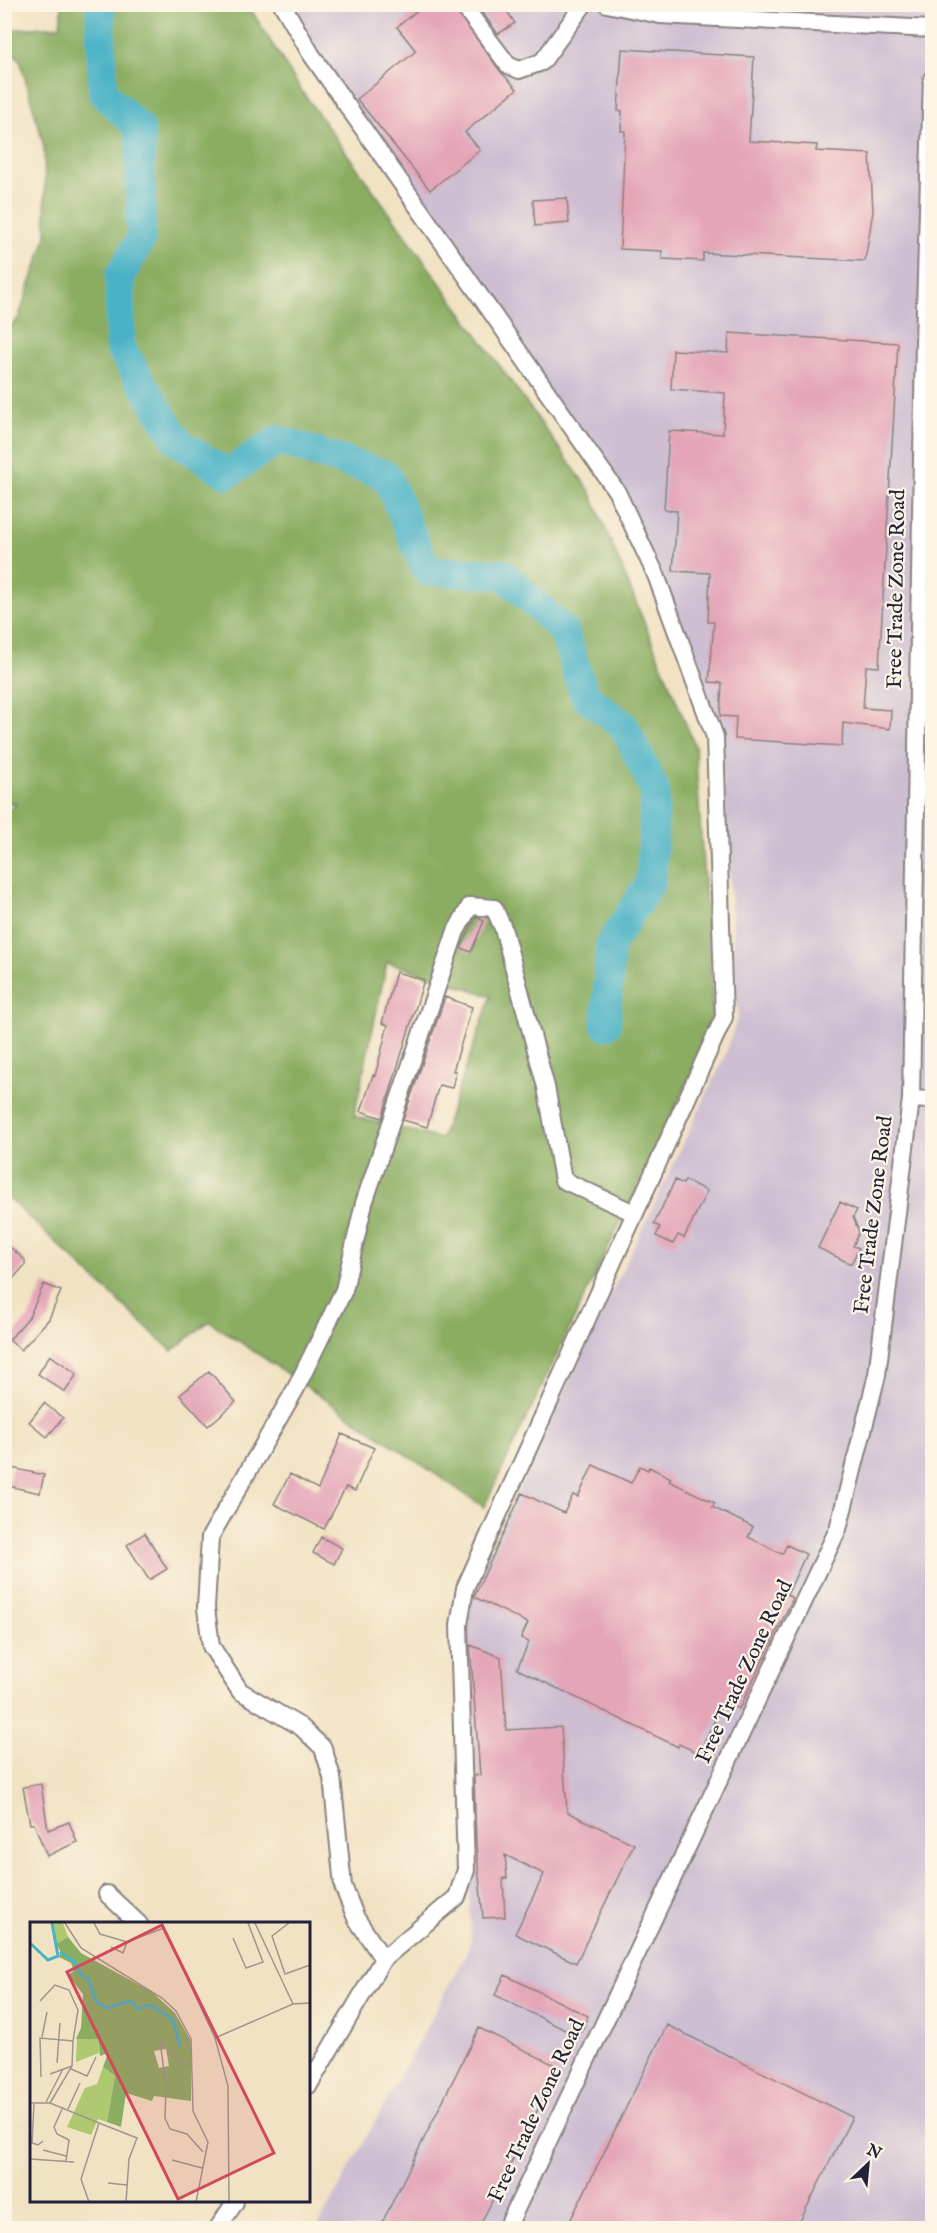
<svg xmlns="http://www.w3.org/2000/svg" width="937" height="2233" font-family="'IM FELL English',serif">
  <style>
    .industrial { fill: #cdbed2 }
    .forest { fill: #8aad62; stroke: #56684e; stroke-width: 1.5; fill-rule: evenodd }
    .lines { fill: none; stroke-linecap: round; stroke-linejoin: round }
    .river { stroke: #48b2c6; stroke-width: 30 }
    .building { fill: #e4a5b8 }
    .minor-casing { stroke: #8a827f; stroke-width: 20 }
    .minor { stroke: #fff; stroke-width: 16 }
    .labels { text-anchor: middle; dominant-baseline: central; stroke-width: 4.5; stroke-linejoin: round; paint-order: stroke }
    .street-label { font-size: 21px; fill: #22223b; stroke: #fcf5e5 }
    .inset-river { fill: none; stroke: #48b2c6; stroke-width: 3 }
    .inset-road { fill: none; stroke: #9e958d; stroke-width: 1.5 }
    .view { fill: #d1495b; fill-opacity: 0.15; stroke: #d1495b; stroke-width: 3 }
    .inset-edge { fill: none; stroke: #22223b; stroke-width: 3 }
  </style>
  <rect width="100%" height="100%" fill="#fcf5e5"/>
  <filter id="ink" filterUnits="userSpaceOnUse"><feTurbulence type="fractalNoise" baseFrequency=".0167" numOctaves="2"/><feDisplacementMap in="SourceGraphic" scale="12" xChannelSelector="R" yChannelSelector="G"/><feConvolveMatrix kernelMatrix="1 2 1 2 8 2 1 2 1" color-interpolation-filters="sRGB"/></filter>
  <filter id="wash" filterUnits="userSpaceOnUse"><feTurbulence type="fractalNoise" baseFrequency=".008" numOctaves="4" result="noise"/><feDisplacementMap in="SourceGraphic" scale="24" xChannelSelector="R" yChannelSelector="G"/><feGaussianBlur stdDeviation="1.35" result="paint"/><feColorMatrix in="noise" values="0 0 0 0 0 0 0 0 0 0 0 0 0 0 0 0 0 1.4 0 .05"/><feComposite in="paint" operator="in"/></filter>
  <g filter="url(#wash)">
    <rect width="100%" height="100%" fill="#f1e2c3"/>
    <path class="industrial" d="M 274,5 L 932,5 L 932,2228 L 317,2228 L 466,1955 L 471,1939 L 459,1620 L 560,1400 L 725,1056 L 738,1016 L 723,770 L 717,739 L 610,482 Z"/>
    <path class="forest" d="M 62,5 L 248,5 L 301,90 L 590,491 L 695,746 L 714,1026 L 484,1507 L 209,1321 L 172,1351 L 5,1195 L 4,815 L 16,804 L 5,802 L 5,332 L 18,319 L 46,238 L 44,147 L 20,60 L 5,45 L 5,30 L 60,26 ZM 387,962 L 491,996 L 441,1139 L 354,1116 Z"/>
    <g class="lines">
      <path class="river" d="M 100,4 L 103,93 L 140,129 L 141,239 L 120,276 L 120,347 L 178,442 L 227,474 L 278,440 L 386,475 L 427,571 L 503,574 L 563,630 L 585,696 L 624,726 L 655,790 L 651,881 L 610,945 L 606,1025"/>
    </g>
    <g id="blocks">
      <path class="building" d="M 425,4 L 452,4 L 500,71 L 517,89 L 465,132 L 480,150 L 430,190 L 357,99 L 416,51 L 397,27 Z
        M 476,4 L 502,4 L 515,23 L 498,34 Z
        M 622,49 L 754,57 L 749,141 L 817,145 L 816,151 L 870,154 L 873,211 L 865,261 L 703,253 L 703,261 L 662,259 L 662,251 L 620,249 L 625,131 L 621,131 L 622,111 L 618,111 Z
        M 567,198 L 569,223 L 535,226 L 533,200 Z
        M 729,333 L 898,343 L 879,667 L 866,666 L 863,708 L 891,710 L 890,729 L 843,723 L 842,746 L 735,739 L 736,717 L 720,716 L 722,683 L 709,682 L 714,622 L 708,622 L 710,573 L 673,571 L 677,511 L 664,510 L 669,431 L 723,434 L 725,393 L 671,389 L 673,350 L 728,353 Z
        M 476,917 L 484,921 L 471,952 L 461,948 Z
        M 396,972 L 424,980 L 382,1118 L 361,1111 L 373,1075 L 375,1076 L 388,1025 L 382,1023 Z
        M 445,997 L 472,1007 L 453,1071 L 456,1071 L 452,1088 L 439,1085 L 427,1127 L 403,1120 Z
        M 675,1180 L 683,1184 L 685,1180 L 707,1191 L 684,1238 L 678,1235 L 673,1244 L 656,1236 L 660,1227 L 654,1224 Z
        M 840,1202 L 857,1210 L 853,1217 L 859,1232 L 853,1246 L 859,1248 L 851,1264 L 818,1248 Z
        M 4,1242 L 25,1260 L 25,1265 L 4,1289 Z
        M 44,1284 L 61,1291 L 49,1319 L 21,1350 L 9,1340 L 29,1317 Z
        M 50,1355 L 77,1374 L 65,1392 L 38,1374 Z
        M 209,1371 L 236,1402 L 208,1426 L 180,1395 Z
        M 44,1403 L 63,1418 L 47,1437 L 29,1422 Z
        M 342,1434 L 374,1448 L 355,1491 L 346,1487 L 324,1529 L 274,1504 L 290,1474 L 318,1489 Z
        M 593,1465 L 631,1483 L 640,1466 L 648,1470 L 649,1467 L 671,1478 L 669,1481 L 715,1503 L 712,1507 L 753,1527 L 748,1537 L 782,1554 L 787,1545 L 806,1554 L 787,1595 L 793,1598 L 739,1709 L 724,1702 L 704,1742 L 713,1746 L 707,1757 L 679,1744 L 678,1747 L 517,1669 L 529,1642 L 521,1638 L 528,1623 L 474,1597 L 522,1493 L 564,1513 L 573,1495 L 578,1497 Z
        M 12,1468 L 44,1475 L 40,1493 L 8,1486 Z
        M 145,1533 L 167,1569 L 149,1580 L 127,1545 Z
        M 321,1537 L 342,1548 L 334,1564 L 313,1553 Z
        M 470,1645 L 501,1657 L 506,1730 L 561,1727 L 567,1812 L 634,1844 L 576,1963 L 515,1934 L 544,1874 L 505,1855 L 507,1878 L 503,1878 L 505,1917 L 483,1918 L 476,1845 L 474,1776 L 480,1775 Z
        M 41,1784 L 48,1830 L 69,1822 L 77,1842 L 47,1856 L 34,1824 L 30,1824 L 23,1787 Z
        M 505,1975 L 588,2016 L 579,2037 L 495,1995 Z
        M 667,2025 L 852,2117 L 796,2229 L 566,2229 Z
        M 479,2028 L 559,2067 L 478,2229 L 379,2229 Z"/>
    </g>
  </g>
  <g filter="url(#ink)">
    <use href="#blocks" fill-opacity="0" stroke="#8a827f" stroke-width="1.5"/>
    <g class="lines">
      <defs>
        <path id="minor" d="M 282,4 L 311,54 L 617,492 L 656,575 L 715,737 L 724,1017 L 465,1588 L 459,1625 L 466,1870 L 457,1897 L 383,1959 L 309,2085
          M 462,4 L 508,65 L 519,70 L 542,62 L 584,4
          M 607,4 L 660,15 L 932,29
          M 911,1099 L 924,342 L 932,79
          M 107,1894 L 139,1924
          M 383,1959 L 356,1918 L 343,1886 L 332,1777 L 323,1748 L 301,1727 L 240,1691 L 211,1646 L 206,1608 L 210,1537 L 295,1390 L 344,1290 L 364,1203 L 456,931 L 470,906 L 494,908 L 503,928 L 546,1087 L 563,1180 L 634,1213
          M 218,2228 L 235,2202
          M 507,2228 L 838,1529 L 877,1375 L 911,1099 L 932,1100"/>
      </defs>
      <use href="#minor" class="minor-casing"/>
      <use href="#minor" class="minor"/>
    </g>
  </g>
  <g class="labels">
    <g class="street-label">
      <text transform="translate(897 589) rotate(-89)">Free Trade Zone Road</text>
      <text transform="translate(874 1215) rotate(-83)">Free Trade Zone Road</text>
      <text transform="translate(745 1672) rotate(-65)">Free Trade Zone Road</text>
      <text transform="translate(537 2111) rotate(-65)">Free Trade Zone Road</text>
    </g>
  </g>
  <g transform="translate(30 1922)">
    <rect width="280" height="280" fill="#f1e2c3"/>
    <path d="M 23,1 L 33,1 L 38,15 L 26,22 ZM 47,117 L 68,117 L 69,131 L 46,140 ZM 73,145 L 85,154 L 77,200 L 68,197 L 61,213 L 37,205 L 55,166 L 67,162 Z" fill="#aec96f"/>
    <path d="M 38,15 L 51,31 L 122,70 L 145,91 L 161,119 L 161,179 L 124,174 L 122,179 L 96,171 L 91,205 L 77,200 L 85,154 L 73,145 L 78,131 L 70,134 L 68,117 L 46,117 L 51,106 L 53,72 L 38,53 L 44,49 L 41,41 L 29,35 L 31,30 L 26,22 ZM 136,127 L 139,144 L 129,146 L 124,129 Z" fill="#8aad62" fill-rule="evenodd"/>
    <path class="inset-river" d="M 0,21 L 18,38 L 28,34 L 22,1M 30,30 L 44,39 L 52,54 L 58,56 L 66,79 L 77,86 L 100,79 L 109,87 L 117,83 L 126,86 L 143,98 L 150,124"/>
    <path class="inset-road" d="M 35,1 L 51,26 L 132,76 L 146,89 L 161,117 L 163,189 L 178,220 L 166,280M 64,1 L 70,12 L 97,20 L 134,6M 132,1 L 185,116M 225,1 L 263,82M 259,1 L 242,14 L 255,52 L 280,43M 203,16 L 216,46 L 233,40 L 218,1M 81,25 L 93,31 L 97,20M 10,79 L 25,63 L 39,68 L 48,88 L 43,119M 12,115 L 17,90M 27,141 L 30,101M 162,142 L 153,142 L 130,119 L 136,164 L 135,196 L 140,207 L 157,212 L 173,230M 41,147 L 57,154 L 66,135M 20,152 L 42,144M 11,155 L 10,116 L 43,119 L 42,144 L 20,181M 16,180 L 33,147M 0,181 L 20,181 L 69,201M 4,182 L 2,221 L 8,223 L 13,219M 33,185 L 24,205 L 27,212 L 39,218 L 36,239M 38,187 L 50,161M 13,228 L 36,234M 0,237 L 44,240M 142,238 L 172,246M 78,261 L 97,263M 59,280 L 51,257 L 69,201 L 107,216 L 99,237 L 96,280M 199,280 L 198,164 L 185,116 L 263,82 L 280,81"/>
    <path class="view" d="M 132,3 L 244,231 L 148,277 L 37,50 Z"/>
    <rect width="280" height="280" class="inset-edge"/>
  </g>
  <rect width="937" height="2233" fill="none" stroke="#fcf5e5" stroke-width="24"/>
  <g transform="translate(868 2164) rotate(26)" stroke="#fcf5e5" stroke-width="4.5" paint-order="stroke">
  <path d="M0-4.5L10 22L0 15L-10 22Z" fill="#22223b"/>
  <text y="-9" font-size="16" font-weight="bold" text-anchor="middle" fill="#22223b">N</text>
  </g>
</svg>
